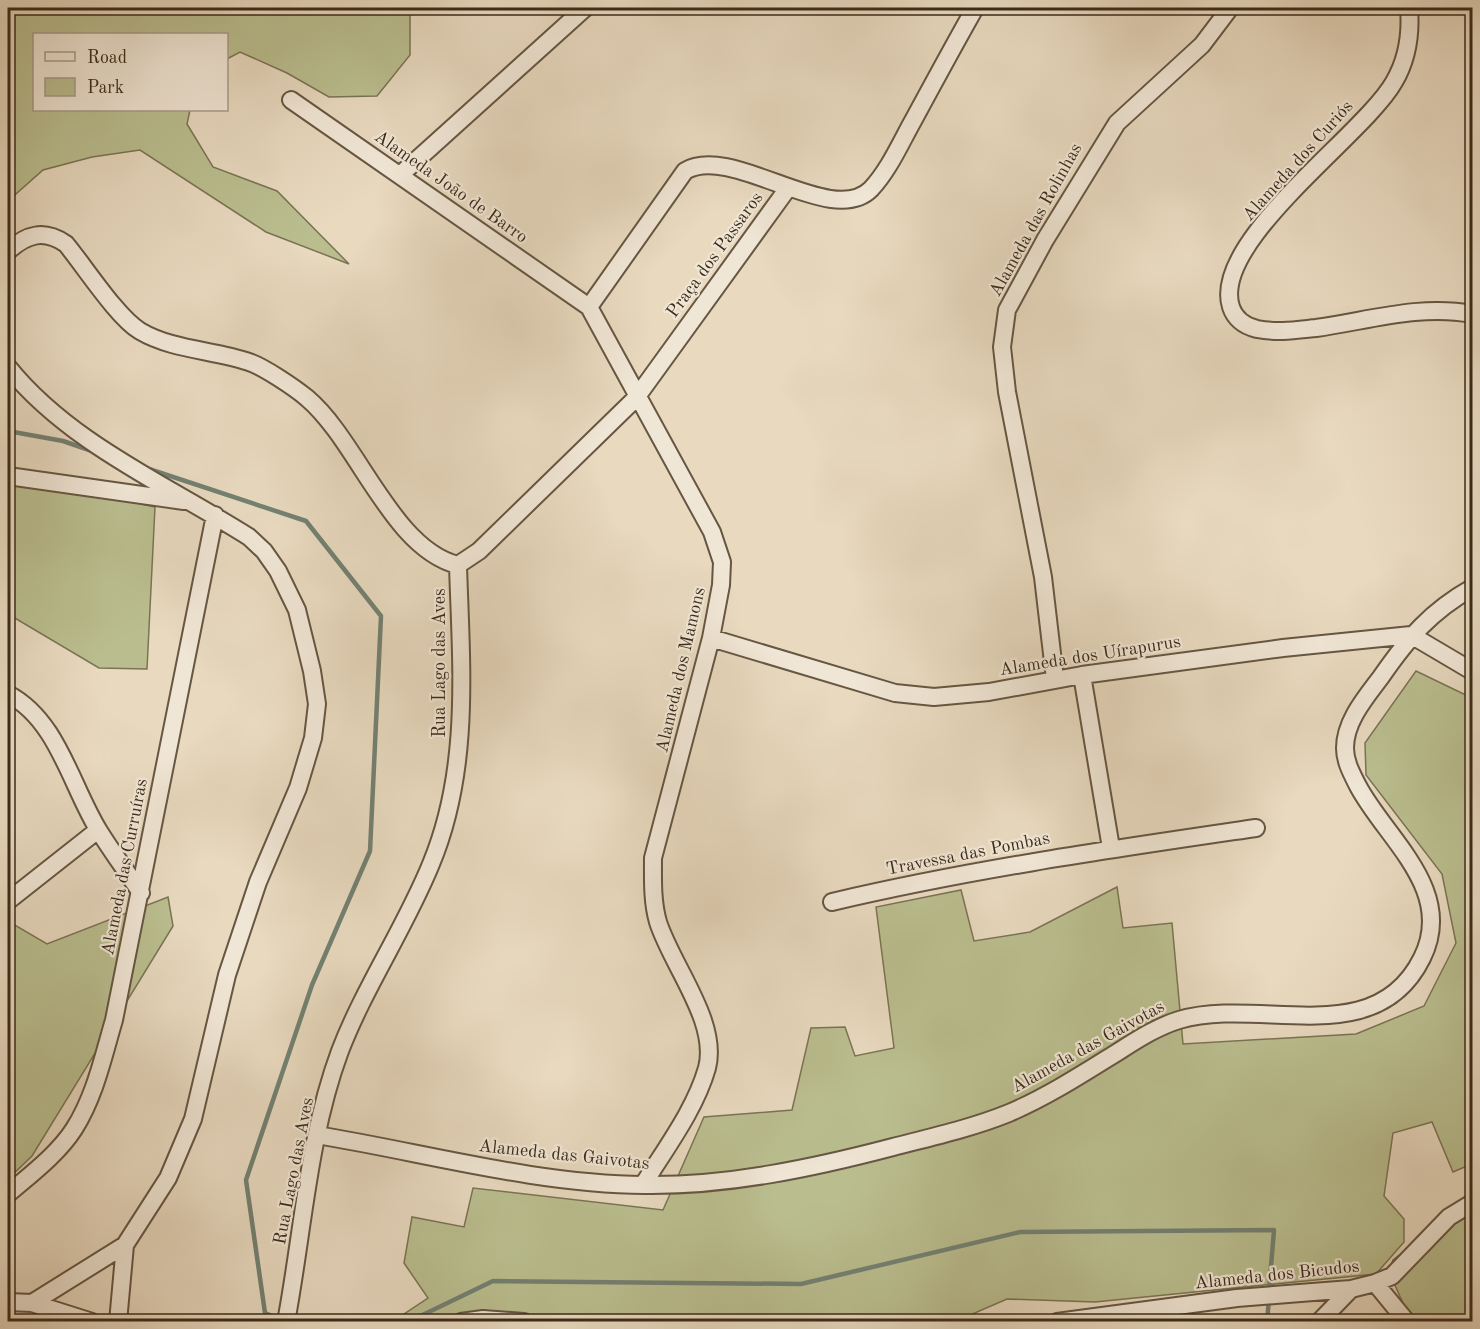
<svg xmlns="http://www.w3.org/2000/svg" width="1480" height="1329" font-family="'Old Standard TT',serif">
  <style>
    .green { fill: #babe8f; stroke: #7a7454; stroke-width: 1.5 }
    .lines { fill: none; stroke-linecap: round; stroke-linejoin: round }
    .stream { stroke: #738172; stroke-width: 4.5 }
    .street-casing { stroke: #665642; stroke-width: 20 }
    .street { stroke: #f0e6d5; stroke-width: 16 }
    .labels { text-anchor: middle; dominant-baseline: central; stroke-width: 4.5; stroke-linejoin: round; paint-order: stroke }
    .street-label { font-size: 18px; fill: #3b2b19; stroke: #f0e6d5 }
  </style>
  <rect width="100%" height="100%" fill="#e8d9bf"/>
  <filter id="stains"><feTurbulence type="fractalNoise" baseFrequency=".00333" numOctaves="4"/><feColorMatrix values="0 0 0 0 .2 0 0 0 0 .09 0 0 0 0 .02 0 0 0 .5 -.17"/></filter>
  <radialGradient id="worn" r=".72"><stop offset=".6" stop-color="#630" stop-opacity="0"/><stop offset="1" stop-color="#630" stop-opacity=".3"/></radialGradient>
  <path class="green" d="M 8,8 L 410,8 L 410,55 L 377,96 L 329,97 L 287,73 L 240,52 L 227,59 L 226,34 L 34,34 L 34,110 L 190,110 L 187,124 L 213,167 L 277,191 L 349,264 L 266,232 L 140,150 L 92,157 L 43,170 L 8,201 Z
    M 8,475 L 155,507 L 147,669 L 99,668 L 8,614 Z
    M 1416,671 L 1472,698 L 1472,1177 L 1467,1166 L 1453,1172 L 1432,1122 L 1393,1133 L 1384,1196 L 1404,1219 L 1404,1242 L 1376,1274 L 1095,1302 L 1007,1299 L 954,1322 L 503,1322 L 467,1313 L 443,1321 L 392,1322 L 428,1298 L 404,1263 L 412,1217 L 464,1227 L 473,1188 L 663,1210 L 704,1117 L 792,1110 L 811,1028 L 845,1027 L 855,1056 L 894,1048 L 876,907 L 961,890 L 974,941 L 1030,932 L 1117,887 L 1123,928 L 1172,923 L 1183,1044 L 1356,1034 L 1424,1006 L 1456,943 L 1442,874 L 1366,775 L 1365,743 Z
    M 168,897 L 173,926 L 32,1156 L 8,1179 L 8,921 L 47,944 Z
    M 1472,1199 L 1472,1321 L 1411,1321 L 1389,1272 L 1393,1260 Z"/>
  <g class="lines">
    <path class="stream" d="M 8,431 L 63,441 L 92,451
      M 149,469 L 306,521 L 381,616 L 370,851 L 312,985 L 246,1180 L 265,1313 L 282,1320
      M 408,1322 L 493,1281 L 801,1284 L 1020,1232 L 1274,1230 L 1269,1291
      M 1267,1322 L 1269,1299"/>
    <defs>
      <path id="street" d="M 1409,8 C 1411,33 1407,60 1394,82 C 1364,135 1210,242 1231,307 C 1235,319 1245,326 1257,329 C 1277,333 1296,330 1316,328 C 1367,321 1420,304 1472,314
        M 291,100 L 589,307 L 712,532 L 722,562 L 721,585 L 711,638 L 653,858 C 653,879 652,901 658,922 C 672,966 719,1022 707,1068 C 695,1110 665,1149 643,1185
        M 400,175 L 585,8
        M 8,251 C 27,234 44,229 66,244 C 85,267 117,317 140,331 C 172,350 214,350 249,362 C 264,367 295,388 307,398 C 358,441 392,549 458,565 C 461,665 471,768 431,864 C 405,928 365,986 340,1051 C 308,1137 303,1232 286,1322
        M 589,307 L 685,171 C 732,143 832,229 871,189 C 889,170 901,142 914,119 C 934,82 954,45 975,8
        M 8,367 C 69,443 167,485 249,537 L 264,551 L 278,571 L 297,610 L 312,671 L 317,704 L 313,738 L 298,788 L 258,882 L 227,975 L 193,1119 L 168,1178 L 125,1245 L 118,1322
        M 8,476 L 184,501
        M 458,565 L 479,551 L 636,398 L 788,188
        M 711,638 L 895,693 L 934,697 L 989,692 L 1082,675 L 1283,648 L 1411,635 L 1472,671
        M 1082,675 L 1111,848
        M 1055,679 L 1043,577 L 1007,392 L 1002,347 L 1007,310 L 1045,240 L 1117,123 L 1202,45 L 1230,8
        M 8,694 C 58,720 71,786 99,831 C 112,852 127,872 141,893
        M 8,901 L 98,830
        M 832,902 C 972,869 1113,849 1256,828
        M 317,1135 C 426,1153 535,1184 645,1185 C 728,1186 813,1168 893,1147 C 932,1137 972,1128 1009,1113 C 1044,1098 1076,1078 1108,1058 C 1131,1044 1153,1028 1179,1020 C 1260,996 1375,1053 1422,958 C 1456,890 1386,839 1358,786 C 1352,774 1345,762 1345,748 C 1345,721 1366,697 1381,677 C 1408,638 1431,611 1472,588
        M 8,1194 C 30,1175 58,1154 74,1129 C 95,1096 103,1057 114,1020 L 215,515
        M 1375,1283 L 1407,1322
        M 8,1302 L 32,1303 L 92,1322
        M 32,1303 L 125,1245
        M 461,1322 L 483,1319 L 524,1322
        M 1057,1322 L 1237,1298 L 1351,1289 L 1375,1283 L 1392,1276 L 1449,1217 L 1472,1203
        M 1319,1322 L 1351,1289"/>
    </defs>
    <use href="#street" class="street-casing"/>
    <use href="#street" class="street"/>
  </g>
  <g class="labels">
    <g class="street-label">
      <text transform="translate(1298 161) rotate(-48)">Alameda dos Curiós</text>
      <text transform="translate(451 187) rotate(35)">Alameda João de Barro</text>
      <text transform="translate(1036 220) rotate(-61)">Alameda das Rolinhas</text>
      <text transform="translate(715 255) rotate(-54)">Praça dos Passaros</text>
      <text transform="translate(1090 656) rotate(-9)">Alameda dos Uírapurus</text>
      <text transform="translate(440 663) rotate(-90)">Rua Lago das Aves</text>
      <text transform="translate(681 670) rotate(-77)">Alameda dos Mamons</text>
      <text transform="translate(968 854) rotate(-11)">Travessa das Pombas</text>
      <text transform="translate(125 867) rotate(-79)">Alameda das Curruíras</text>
      <text transform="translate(1088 1047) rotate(-29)">Alameda das Gaivotas</text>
      <text transform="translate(564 1155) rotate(6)">Alameda das Gaivotas</text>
      <text transform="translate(294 1171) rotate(-79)">Rua Lago das Aves</text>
      <text transform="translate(1277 1275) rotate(-6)">Alameda dos Bicudos</text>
    </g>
  </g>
  <rect width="1480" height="1329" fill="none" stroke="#e8d9bf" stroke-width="30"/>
  <rect x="9" y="9" width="1462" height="1311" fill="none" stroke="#3b2b19" stroke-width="3"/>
  <rect x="15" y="15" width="1450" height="1299" fill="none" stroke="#3b2b19" stroke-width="1.5"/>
  <rect x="33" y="33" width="195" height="78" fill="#f0e6d5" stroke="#a89b8a" stroke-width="1.5"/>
  <rect x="45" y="52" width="30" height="9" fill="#f0e6d5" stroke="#a89b8a" stroke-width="1.5"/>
  <text x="87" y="63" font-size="18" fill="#3b2b19">Road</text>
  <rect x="45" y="78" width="30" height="18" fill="#babe8f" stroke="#a89b8a" stroke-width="1.5"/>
  <text x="87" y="93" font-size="18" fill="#3b2b19">Park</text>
  <rect width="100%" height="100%" filter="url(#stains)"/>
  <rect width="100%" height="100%" fill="url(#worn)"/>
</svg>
